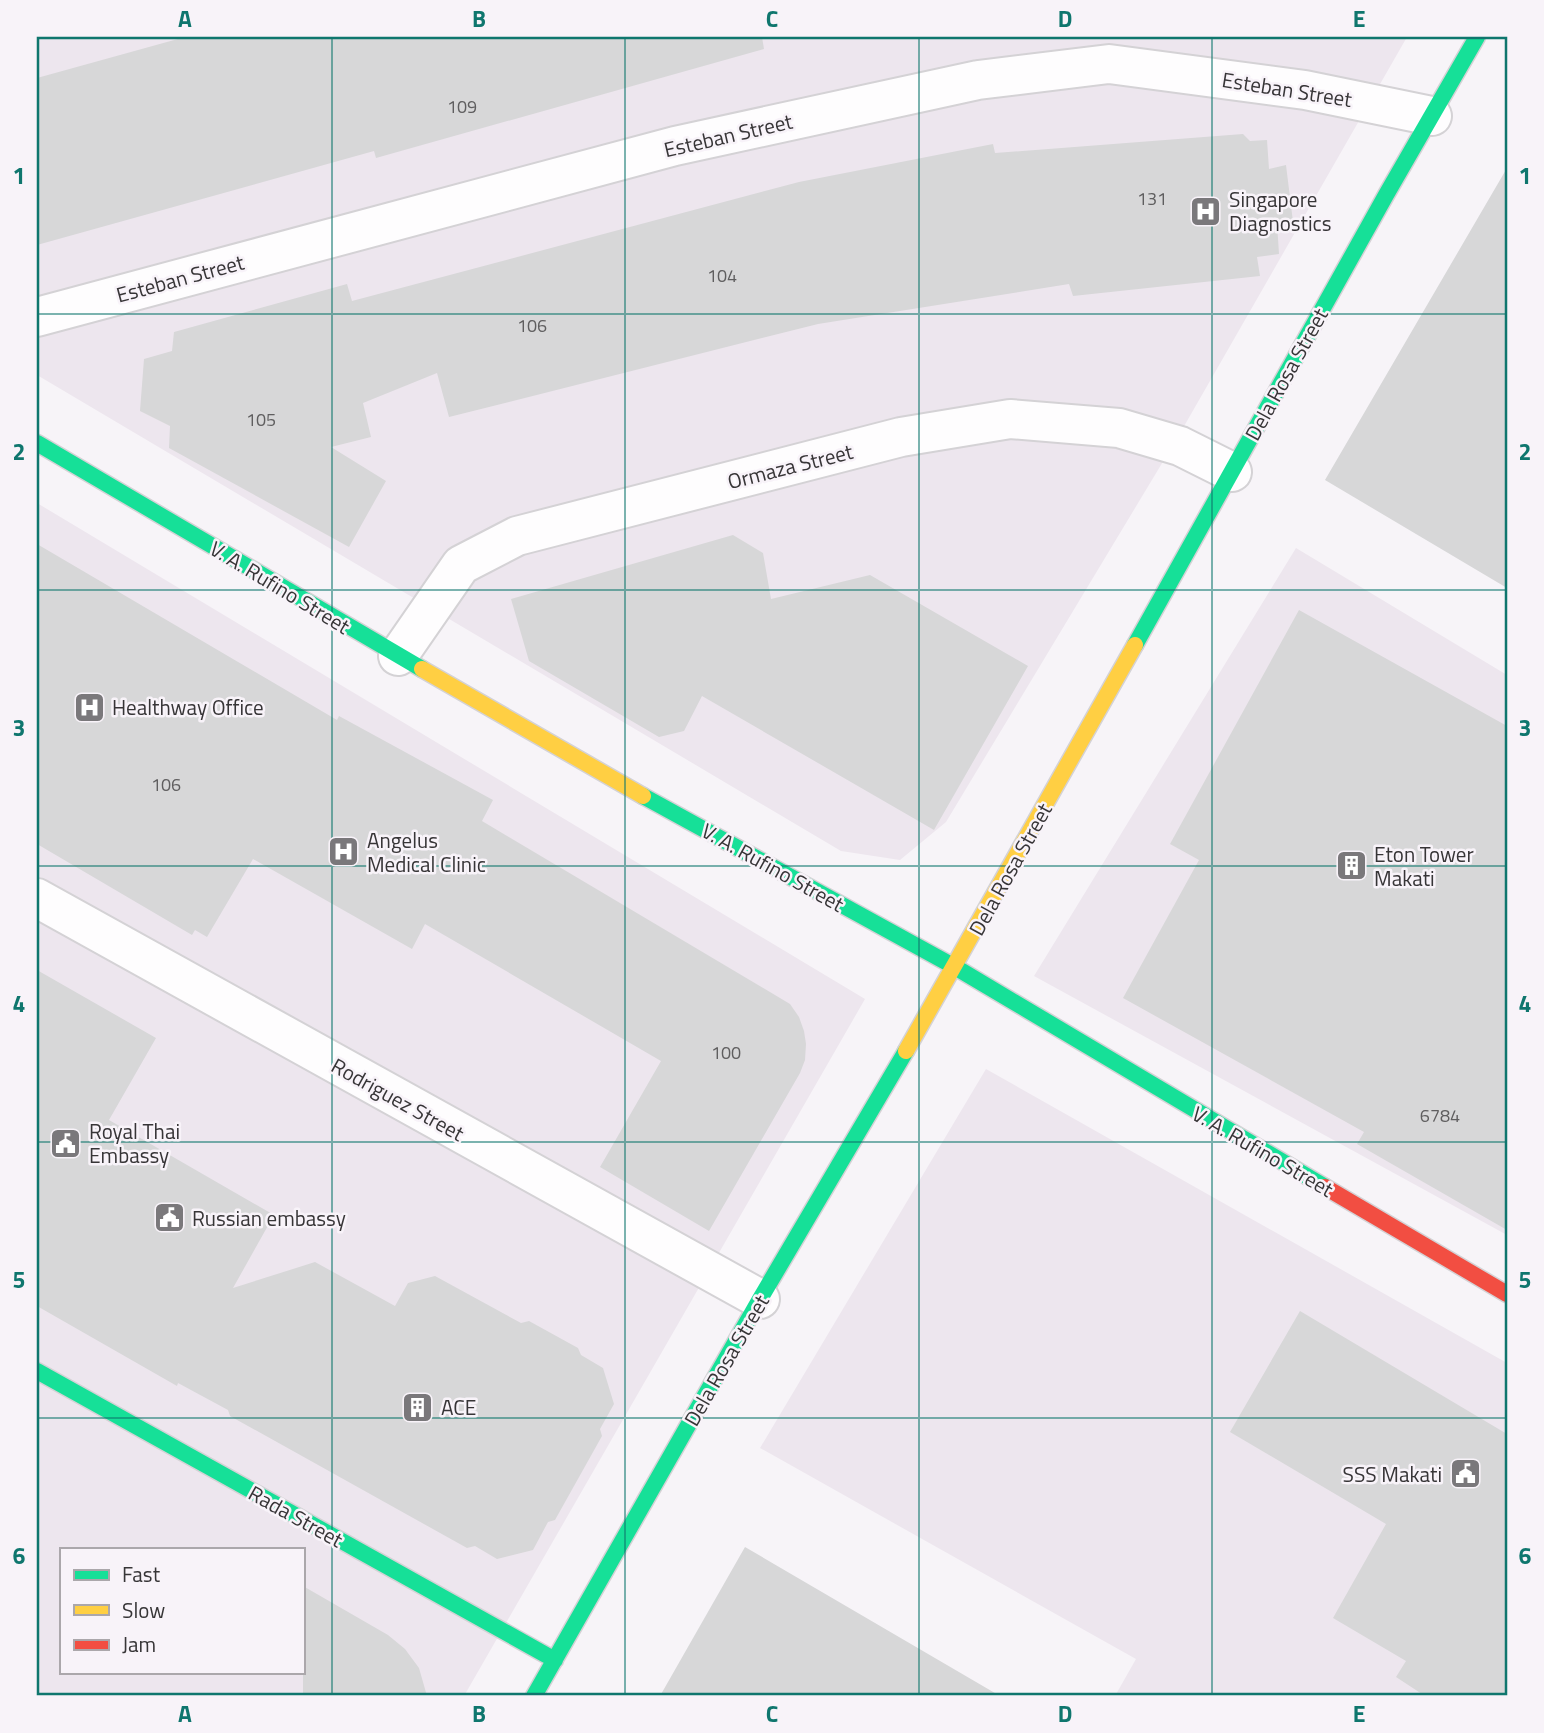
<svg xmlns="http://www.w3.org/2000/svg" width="1544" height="1733" font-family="'Titillium Web',sans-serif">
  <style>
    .built { fill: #ede6ee; fill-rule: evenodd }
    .building { fill: #d7d7d8 }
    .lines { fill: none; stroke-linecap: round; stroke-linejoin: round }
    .street-casing { stroke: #d4d2d5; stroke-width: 42 }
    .fast-casing { stroke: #d4d2d5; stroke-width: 19 }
    .slow-casing { stroke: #d4d2d5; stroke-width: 19 }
    .jam-casing { stroke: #d4d2d5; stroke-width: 19 }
    .street { stroke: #fefdfe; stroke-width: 38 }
    .fast { stroke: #16e098; stroke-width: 16 }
    .slow { stroke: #ffcf43; stroke-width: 16 }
    .jam { stroke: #f24e42; stroke-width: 16 }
    .grid { fill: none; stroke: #0f766e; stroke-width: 2; stroke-opacity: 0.55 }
    .labels { text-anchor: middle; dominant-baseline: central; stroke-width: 5; stroke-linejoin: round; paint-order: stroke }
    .number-label { font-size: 18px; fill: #5f5e5f }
    .street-label { font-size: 21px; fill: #373537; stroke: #f8f3f9 }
    .poi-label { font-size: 21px; fill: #373537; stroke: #f8f3f9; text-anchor: start }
    .neatline { fill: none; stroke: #0f766e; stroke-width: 2.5 }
    .grid-label { font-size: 23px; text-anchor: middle; font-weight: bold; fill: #0f766e }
  </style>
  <rect width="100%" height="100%" fill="#f7f4f8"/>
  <path class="built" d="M 37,37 L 1407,37 L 1179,435 L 946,822 L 900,860 L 841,851 L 37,375 Z
    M 37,503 L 865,999 L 464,1696 L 37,1696 ZM 61,1549 L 303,1549 L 303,1672 L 61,1672 Z
    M 1296,548 L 1507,675 L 1507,1235 L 1034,976 Z
    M 986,1069 L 1507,1363 L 1507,1696 L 1115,1696 L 1136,1659 L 760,1448 Z"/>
  <path class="building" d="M 185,37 L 762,37 L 764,49 L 376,158 L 374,151 L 37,245 L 37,78 Z
    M 1243,134 L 1250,141 L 1267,140 L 1269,169 L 1286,165 L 1293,222 L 1277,223 L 1279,254 L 1257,257 L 1260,276 L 1073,296 L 1069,284 L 818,324 L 449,417 L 437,373 L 363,403 L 371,437 L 331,447 L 386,481 L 349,547 L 169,448 L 170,426 L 140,411 L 144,359 L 172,351 L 174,332 L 347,284 L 352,301 L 799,182 L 993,144 L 995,153 Z
    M 1507,168 L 1507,588 L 1325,480 Z
    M 733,535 L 763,553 L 771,599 L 870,575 L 1028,666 L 934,830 L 702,696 L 684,731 L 659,737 L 529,661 L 511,599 Z
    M 37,544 L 337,720 L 339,716 L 493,800 L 482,821 L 790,1004 L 799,1017 L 804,1031 L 806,1044 L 805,1060 L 800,1073 L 709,1231 L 600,1167 L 661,1061 L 425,924 L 412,949 L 253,859 L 207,937 L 195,930 L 192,935 L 37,844 Z
    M 1299,610 L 1507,726 L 1507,1230 L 1357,1144 L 1364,1132 L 1123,998 L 1199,860 L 1170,844 Z
    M 37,970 L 156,1038 L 109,1120 L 274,1215 L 233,1288 L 315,1262 L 395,1306 L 408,1283 L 435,1276 L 521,1323 L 529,1321 L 578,1348 L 581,1355 L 603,1368 L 614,1404 L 600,1429 L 602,1436 L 555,1520 L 548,1522 L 533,1550 L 497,1559 L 475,1546 L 467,1548 L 230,1416 L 228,1410 L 178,1383 L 177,1386 L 37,1306 Z
    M 1300,1311 L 1507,1434 L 1507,1696 L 1425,1696 L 1396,1677 L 1406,1661 L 1333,1618 L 1386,1524 L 1230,1432 Z
    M 745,1547 L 1000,1696 L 660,1696 Z
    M 303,1586 L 388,1635 L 405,1649 L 419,1668 L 427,1696 L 303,1696 Z"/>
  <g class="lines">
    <defs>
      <path id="street" d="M 37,317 L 675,146 L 978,80 L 1109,64 L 1305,90 L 1432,116
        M 398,656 L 461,565 L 517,536 L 901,437 L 1010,419 L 1119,428 L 1180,446 L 1232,472
        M 37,898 L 760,1299"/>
      <path id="fast" d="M 37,443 L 422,669
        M 1135,645 L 1386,195 L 1477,37
        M 643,796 L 955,967 L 1325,1187
        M 37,1371 L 555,1660
        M 534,1696 L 760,1299 L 906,1051"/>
      <path id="slow" d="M 422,669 L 643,796
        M 906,1051 L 1135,645"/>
      <path id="jam" d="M 1325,1187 L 1507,1294"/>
    </defs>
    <use href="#street" class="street-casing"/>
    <use href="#fast" class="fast-casing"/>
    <use href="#slow" class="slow-casing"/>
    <use href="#jam" class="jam-casing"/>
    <use href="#street" class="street"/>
    <use href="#fast" class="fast"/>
    <use href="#slow" class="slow"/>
    <use href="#jam" class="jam"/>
  </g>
  <path class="grid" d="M 332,37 L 332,1696M 625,37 L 625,1696M 919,37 L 919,1696M 1212,37 L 1212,1696M 37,314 L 1507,314M 37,590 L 1507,590M 37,866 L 1507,866M 37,1142 L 1507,1142M 37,1418 L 1507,1418"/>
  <defs>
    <symbol id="hospital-square" viewBox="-11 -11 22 22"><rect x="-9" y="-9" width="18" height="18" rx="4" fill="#7a787b" stroke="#f8f3f9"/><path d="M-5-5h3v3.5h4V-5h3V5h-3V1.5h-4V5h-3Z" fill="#fff"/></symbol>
    <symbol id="building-square" viewBox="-11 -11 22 22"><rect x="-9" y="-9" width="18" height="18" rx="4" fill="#7a787b" stroke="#f8f3f9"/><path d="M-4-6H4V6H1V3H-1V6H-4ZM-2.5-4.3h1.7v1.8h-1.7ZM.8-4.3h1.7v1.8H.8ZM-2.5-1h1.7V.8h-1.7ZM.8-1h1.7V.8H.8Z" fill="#fff"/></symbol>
    <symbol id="civic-square" viewBox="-11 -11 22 22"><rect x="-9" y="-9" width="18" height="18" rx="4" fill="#7a787b" stroke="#f8f3f9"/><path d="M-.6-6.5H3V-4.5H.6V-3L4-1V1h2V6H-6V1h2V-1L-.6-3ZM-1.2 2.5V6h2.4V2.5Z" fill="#fff"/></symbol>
  </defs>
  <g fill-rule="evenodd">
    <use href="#hospital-square" x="1188" y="194" width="35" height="35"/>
    <use href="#hospital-square" x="72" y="690" width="35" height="35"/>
    <use href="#hospital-square" x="326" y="834" width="35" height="35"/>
    <use href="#building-square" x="1334" y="848" width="35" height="35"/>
    <use href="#civic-square" x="48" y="1126" width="35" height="35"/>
    <use href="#civic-square" x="152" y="1200" width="35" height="35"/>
    <use href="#building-square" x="400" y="1390" width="35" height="35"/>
    <use href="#civic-square" x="1448" y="1456" width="35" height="35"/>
  </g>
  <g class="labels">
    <g class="number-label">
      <text x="462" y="106">109</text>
      <text x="1152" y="198">131</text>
      <text x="722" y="275">104</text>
      <text x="532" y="325">106</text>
      <text x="261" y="419">105</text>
      <text x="166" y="784">106</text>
      <text x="726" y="1052">100</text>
      <text x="1440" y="1115">6784</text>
    </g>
    <g class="street-label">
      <text transform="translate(1287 89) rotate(9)">Esteban Street</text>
      <text transform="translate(728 135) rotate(-13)">Esteban Street</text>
      <text transform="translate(180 278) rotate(-15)">Esteban Street</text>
      <text transform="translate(1286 374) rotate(-61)">Dela Rosa Street</text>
      <text transform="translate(790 466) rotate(-14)">Ormaza Street</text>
      <text transform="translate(280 587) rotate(31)">V. A. Rufino Street</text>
      <text transform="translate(773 867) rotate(29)">V. A. Rufino Street</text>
      <text transform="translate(1010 869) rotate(-61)">Dela Rosa Street</text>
      <text transform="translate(398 1099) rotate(29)">Rodriguez Street</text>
      <text transform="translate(1263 1151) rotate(30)">V. A. Rufino Street</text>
      <text transform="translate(726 1360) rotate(-60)">Dela Rosa Street</text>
      <text transform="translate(296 1516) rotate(29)">Rada Street</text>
    </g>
    <g class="poi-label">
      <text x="1229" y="199">Singapore<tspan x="1229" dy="24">Diagnostics</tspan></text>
      <text x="112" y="707">Healthway Office</text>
      <text x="367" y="840">Angelus<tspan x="367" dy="24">Medical Clinic</tspan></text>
      <text x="1374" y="854">Eton Tower<tspan x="1374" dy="24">Makati</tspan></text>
      <text x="89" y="1131">Royal Thai<tspan x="89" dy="24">Embassy</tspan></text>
      <text x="192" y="1218">Russian embassy</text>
      <text x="441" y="1407">ACE</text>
      <text x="1442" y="1474" text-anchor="end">SSS Makati</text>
    </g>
  </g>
  <rect width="1544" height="1733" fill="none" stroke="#f8f3f9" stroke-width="77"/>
  <rect x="60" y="1548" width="245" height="126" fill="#f8f3f9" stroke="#aba7ab" stroke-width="2"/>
  <rect x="74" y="1570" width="35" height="10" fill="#16e098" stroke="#aba7ab" stroke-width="2"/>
  <text x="122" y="1582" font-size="21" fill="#373537">Fast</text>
  <rect x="74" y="1605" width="35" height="10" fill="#ffcf43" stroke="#aba7ab" stroke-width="2"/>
  <text x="122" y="1618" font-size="21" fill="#373537">Slow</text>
  <rect x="74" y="1640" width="35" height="10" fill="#f24e42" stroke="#aba7ab" stroke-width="2"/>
  <text x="122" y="1652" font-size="21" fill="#373537">Jam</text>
  <rect x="38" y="38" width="1468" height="1656" class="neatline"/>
  <g class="grid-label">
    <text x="185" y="27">A</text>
    <text x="479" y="27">B</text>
    <text x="772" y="27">C</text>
    <text x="1065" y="27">D</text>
    <text x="1359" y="27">E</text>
    <text x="19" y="184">1</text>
    <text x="1525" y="184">1</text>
    <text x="19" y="460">2</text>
    <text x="1525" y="460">2</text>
    <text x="19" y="736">3</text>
    <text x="1525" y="736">3</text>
    <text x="19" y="1012">4</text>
    <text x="1525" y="1012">4</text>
    <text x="19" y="1288">5</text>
    <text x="1525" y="1288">5</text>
    <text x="19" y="1564">6</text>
    <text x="1525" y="1564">6</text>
    <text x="185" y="1722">A</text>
    <text x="479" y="1722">B</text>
    <text x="772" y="1722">C</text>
    <text x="1065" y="1722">D</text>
    <text x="1359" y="1722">E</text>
  </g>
</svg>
